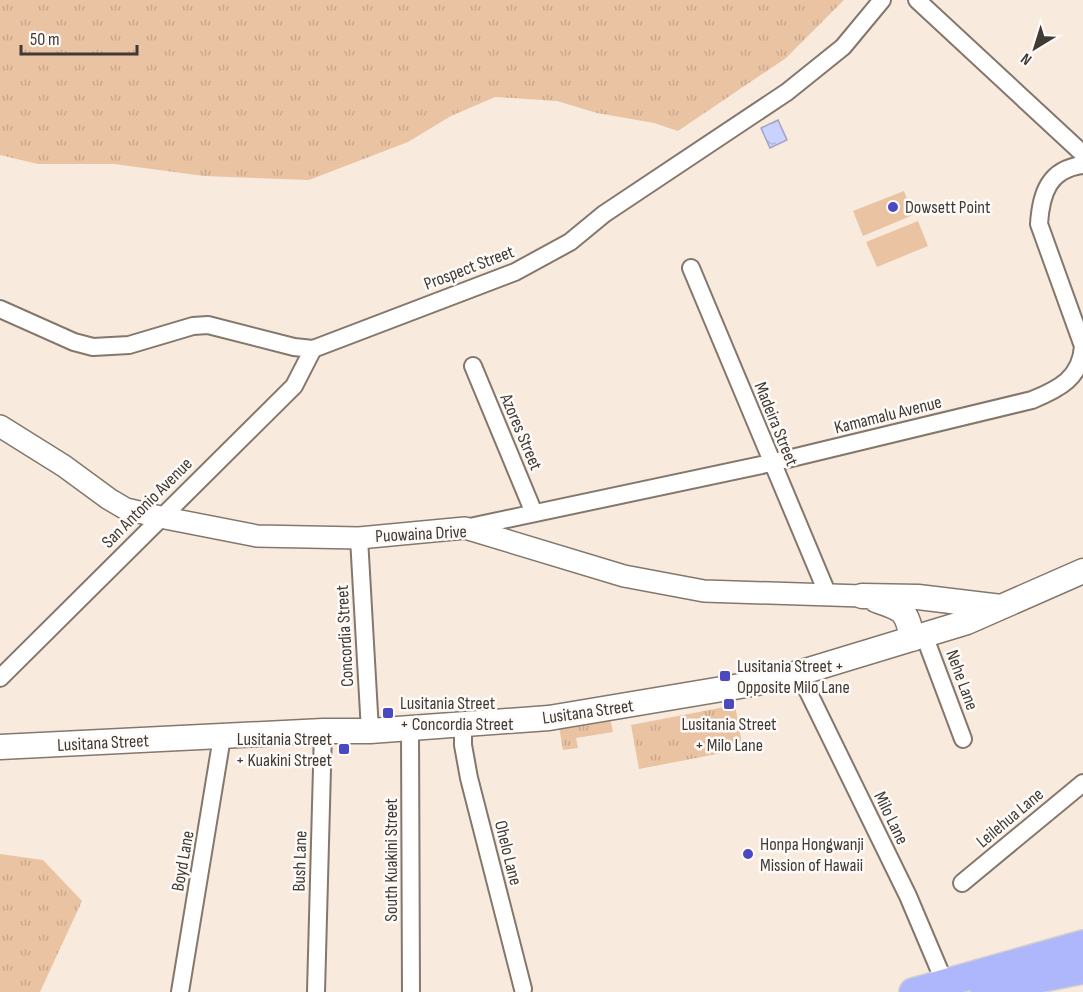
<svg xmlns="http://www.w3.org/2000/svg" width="1083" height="992" font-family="'Sofia Sans Condensed',sans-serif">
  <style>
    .grass { fill: url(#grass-tufts) }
    .pitch { fill: #eac3a3 }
    .water { fill: url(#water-ripples); stroke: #a0a4c2; stroke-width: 1.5 }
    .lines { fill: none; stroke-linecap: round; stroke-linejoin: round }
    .minor-casing { stroke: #84776c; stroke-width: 20 }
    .tertiary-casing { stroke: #84776c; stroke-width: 24 }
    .secondary-casing { stroke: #84776c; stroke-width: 27 }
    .trunk-casing { stroke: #d1d0cf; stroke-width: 30 }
    .minor { stroke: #fff; stroke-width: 16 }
    .tertiary { stroke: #fff; stroke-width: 21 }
    .secondary { stroke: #fff; stroke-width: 24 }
    .trunk { stroke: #aeb6fc; stroke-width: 27 }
    .poi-dot { fill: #4b49bf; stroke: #fdfaf7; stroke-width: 2 }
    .labels { text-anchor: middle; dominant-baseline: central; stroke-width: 5; stroke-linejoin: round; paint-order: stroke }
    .poi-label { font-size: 18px; fill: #403a35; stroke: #fdfaf7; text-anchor: start }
    .street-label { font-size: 18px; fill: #403a35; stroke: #fdfaf7 }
  </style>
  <defs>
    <pattern id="grass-tufts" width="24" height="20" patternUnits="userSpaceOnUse" patternTransform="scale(1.5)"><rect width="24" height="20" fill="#eac3a3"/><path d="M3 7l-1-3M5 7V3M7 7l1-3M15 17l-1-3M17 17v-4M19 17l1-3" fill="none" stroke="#caa88d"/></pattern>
    <pattern id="water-ripples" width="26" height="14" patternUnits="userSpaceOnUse" patternTransform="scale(1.5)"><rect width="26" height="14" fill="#c9d1ff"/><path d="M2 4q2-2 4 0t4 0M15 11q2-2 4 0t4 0" fill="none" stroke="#aeb4db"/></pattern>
  </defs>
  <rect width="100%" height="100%" fill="#f9eade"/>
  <path class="grass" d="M 0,0 L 844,0 L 786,58 L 678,131 L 654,123 L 597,113 L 557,101 L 495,97 L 451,116 L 408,142 L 309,180 L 204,176 L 114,164 L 38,164 L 0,155 Z
    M 735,705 L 743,749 L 639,769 L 631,725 Z
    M 610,718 L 613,732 L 576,738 L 578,748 L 563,750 L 559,727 Z
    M 0,854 L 43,860 L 82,901 L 40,992 L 0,992 Z"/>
  <path class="pitch" d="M 904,191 L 913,215 L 863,236 L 853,211 Z
    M 918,221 L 928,246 L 877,267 L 866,242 Z"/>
  <path class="water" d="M 778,120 L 787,140 L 770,148 L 761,128 Z"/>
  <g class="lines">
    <defs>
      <path id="minor" d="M 917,0 L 1083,154
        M 691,268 L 828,595
        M 0,309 L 74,342 L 93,347 L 129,345 L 193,326 L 208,325 L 294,347 L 313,349 L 515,272 L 570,242 L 604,214 L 787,92 L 843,47 L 882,0
        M 473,366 L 534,513
        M 465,528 L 771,463 L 1032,400 C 1059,389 1081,378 1083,346 L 1039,224 C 1041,193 1049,169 1083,165
        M 359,538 L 370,731
        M 924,635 L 963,739
        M 799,673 L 908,896 L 944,981
        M 0,678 L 294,386 L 313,349
        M 463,725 L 463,745 L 469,778 L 523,989
        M 410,728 L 411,992
        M 962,883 L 1083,783
        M 180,992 L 222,737
        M 316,992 L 323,731"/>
      <path id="tertiary" d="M 0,426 L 64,466 L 109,499 L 126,509 L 160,517 L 257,536 L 359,538 L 465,528 L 624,576 L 704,591 L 862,596"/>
      <path id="secondary" d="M 862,596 L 918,597 L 1001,607
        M 876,600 C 903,609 907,610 912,639
        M 0,747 L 323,731 L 370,731 L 549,718 L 752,684 L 799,673 L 967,622 L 1083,571"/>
      <path id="trunk" d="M 984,990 L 1083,970
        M 913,992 L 1083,944"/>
    </defs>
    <use href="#minor" class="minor-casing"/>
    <use href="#tertiary" class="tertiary-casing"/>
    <use href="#secondary" class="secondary-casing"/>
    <use href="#trunk" class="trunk-casing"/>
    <use href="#minor" class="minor"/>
    <use href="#tertiary" class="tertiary"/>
    <use href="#secondary" class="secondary"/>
    <use href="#trunk" class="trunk"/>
  </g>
  <g class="poi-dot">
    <circle cx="893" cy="207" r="6"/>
    <rect x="719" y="670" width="12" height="12" rx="3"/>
    <rect x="723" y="698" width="12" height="12" rx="3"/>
    <rect x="382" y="707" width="12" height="12" rx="3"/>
    <rect x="338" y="743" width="12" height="12" rx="3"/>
    <circle cx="748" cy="854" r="6"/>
  </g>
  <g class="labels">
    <g class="poi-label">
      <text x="905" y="207">Dowsett Point</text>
      <text x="737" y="666">Lusitania Street +<tspan x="737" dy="21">Opposite Milo Lane</tspan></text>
      <text x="400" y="703">Lusitania Street<tspan x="400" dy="21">+ Concordia Street</tspan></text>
      <text x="729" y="724" text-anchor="middle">Lusitania Street<tspan x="729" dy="21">+ Milo Lane</tspan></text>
      <text x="332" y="739" text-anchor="end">Lusitania Street<tspan x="332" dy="21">+ Kuakini Street</tspan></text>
      <text x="760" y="844">Honpa Hongwanji<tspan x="760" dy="21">Mission of Hawaii</tspan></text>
    </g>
    <g class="street-label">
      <text transform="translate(469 268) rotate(-21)">Prospect Street</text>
      <text transform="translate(888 415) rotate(-14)">Kamamalu Avenue</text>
      <text transform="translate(776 424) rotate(68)">Madeira Street</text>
      <text transform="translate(521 432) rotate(67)">Azores Street</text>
      <text transform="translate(147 503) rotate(-45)">San Antonio Avenue</text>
      <text transform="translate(421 534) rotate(-3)">Puowaina Drive</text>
      <text transform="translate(345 636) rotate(-93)">Concordia Street</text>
      <text transform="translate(962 680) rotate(70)">Nehe Lane</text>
      <text transform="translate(588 712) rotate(-8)">Lusitana Street</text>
      <text transform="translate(103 743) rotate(-3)">Lusitana Street</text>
      <text transform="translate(891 818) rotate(64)">Milo Lane</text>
      <text transform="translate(1010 818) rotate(-40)">Leilehua Lane</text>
      <text transform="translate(508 853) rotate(76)">Ohelo Lane</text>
      <text transform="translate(391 860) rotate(-90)">South Kuakini Street</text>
      <text transform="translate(183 861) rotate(-80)">Boyd Lane</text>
      <text transform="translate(300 861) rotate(-88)">Bush Lane</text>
    </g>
  </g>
  <g transform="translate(1035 48) rotate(218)" stroke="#fdfaf7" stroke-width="4.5" paint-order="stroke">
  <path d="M0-4.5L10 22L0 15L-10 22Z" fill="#403a35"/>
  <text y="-9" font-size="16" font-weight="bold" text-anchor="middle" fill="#403a35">N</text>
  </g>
  <path d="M21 45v9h116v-9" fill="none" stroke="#403a35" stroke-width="3"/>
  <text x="30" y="45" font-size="18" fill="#403a35" stroke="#fdfaf7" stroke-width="4.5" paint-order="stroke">50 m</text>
</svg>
